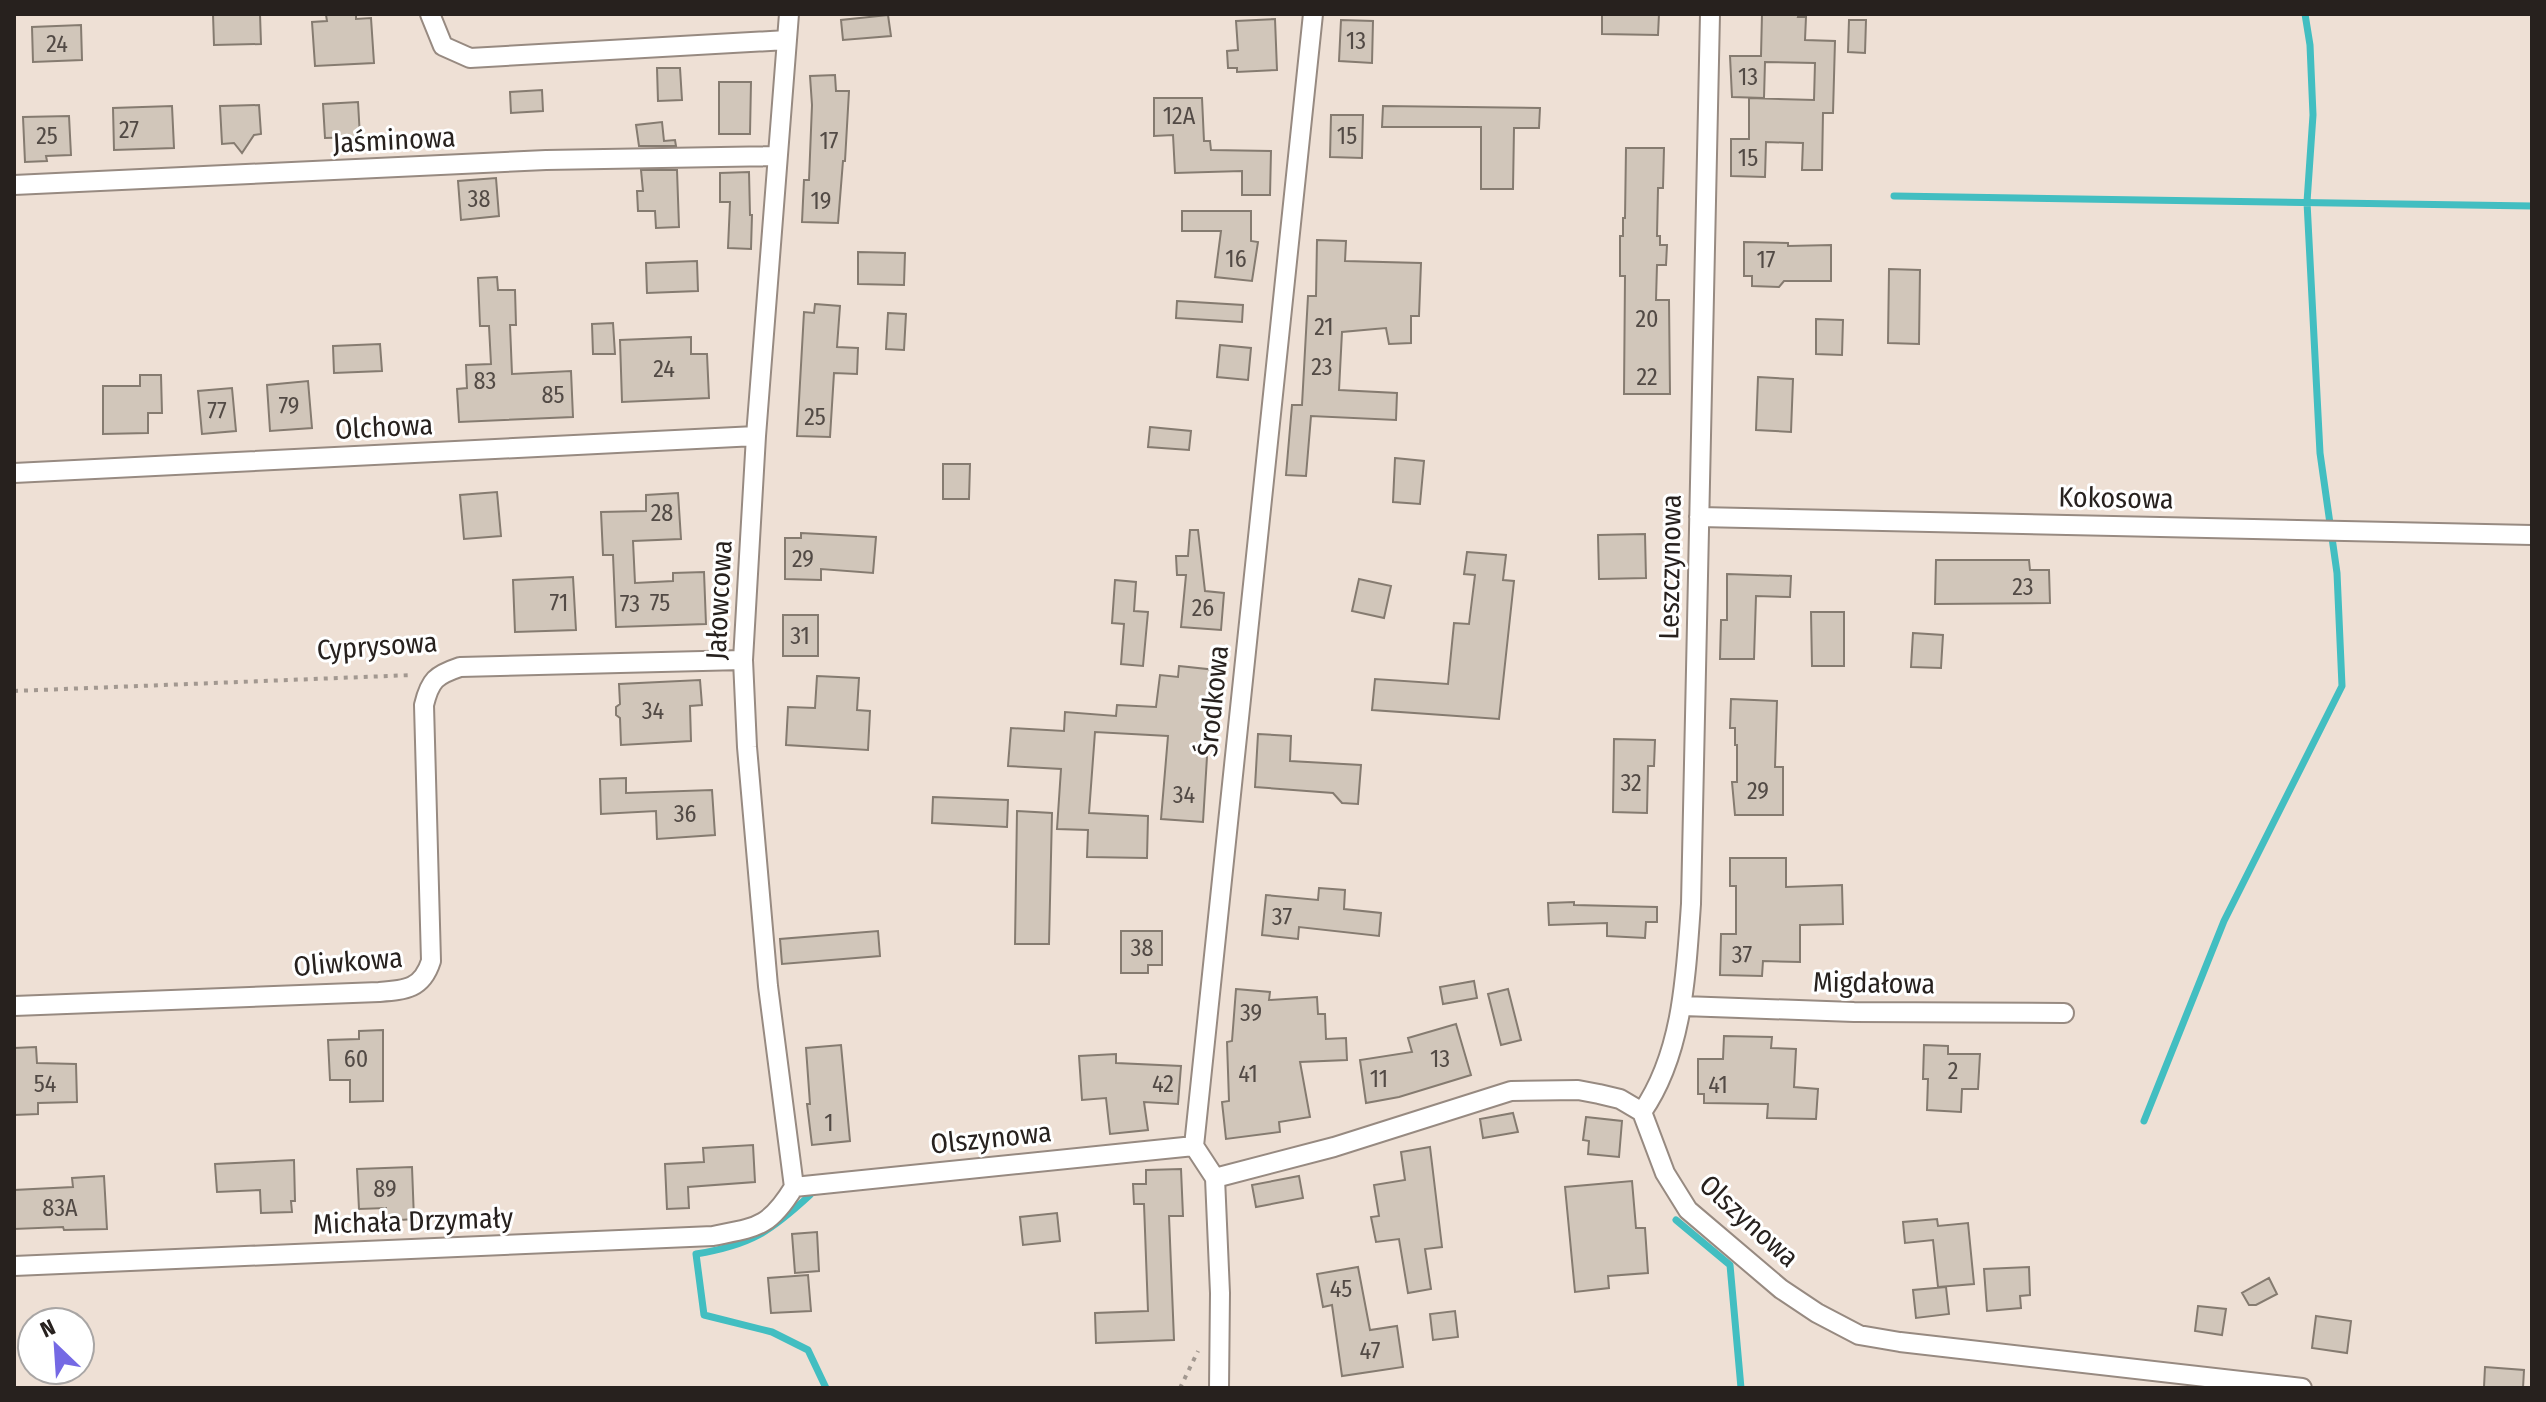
<svg xmlns="http://www.w3.org/2000/svg" width="2546" height="1402" font-family="'Fira Sans Condensed',sans-serif">
  <style>
    .lines { fill: none; stroke-linecap: round; stroke-linejoin: round }
    .stream { stroke: #42bec1; stroke-width: 7 }
    .building { fill: #d1c6ba; stroke: #857b70; stroke-width: 2 }
    .minor-casing { stroke: #978a81; stroke-width: 22 }
    .path { stroke: #a29890; stroke-width: 4; stroke-dasharray: 4 6; stroke-linecap: butt }
    .minor { stroke: #fff; stroke-width: 18 }
    .labels { text-anchor: middle; dominant-baseline: central; stroke-width: 6; stroke-linejoin: round; paint-order: stroke }
    .number-label { font-size: 24px; fill: #524a45 }
    .street-label { font-size: 28px; fill: #27211e; stroke: #fff }
  </style>
  <rect width="100%" height="100%" fill="#eee0d5"/>
  <g class="lines">
    <path class="stream" d="M 1894,196 L 2532,206
      M 2144,1121 L 2224,921 L 2342,686 L 2337,573 L 2320,453 L 2307,202 L 2313,115 L 2310,45 L 2305,14
      M 810,1195 C 770,1232 751,1245 696,1254 L 704,1315 L 772,1332 L 808,1350 L 826,1388
      M 1676,1220 L 1730,1265 L 1741,1388"/>
  </g>
  <path class="building" d="M 213,14 L 260,14 L 261,44 L 214,45 Z
    M 340,14 L 356,14 L 356,19 L 371,18 L 374,63 L 315,66 L 312,22 L 327,21 L 326,15 Z
    M 1602,14 L 1659,14 L 1658,35 L 1602,34 Z
    M 1762,14 L 1799,14 L 1798,17 L 1806,17 L 1805,40 L 1835,41 L 1833,113 L 1823,113 L 1822,170 L 1802,170 L 1803,143 L 1766,142 L 1765,177 L 1731,176 L 1731,139 L 1749,139 L 1749,98 L 1814,100 L 1815,63 L 1765,62 L 1764,98 L 1732,97 L 1730,56 L 1761,56 Z
    M 888,15 L 891,36 L 843,40 L 841,20 Z
    M 1275,19 L 1277,70 L 1237,72 L 1237,68 L 1228,68 L 1227,51 L 1238,50 L 1236,21 Z
    M 1341,20 L 1373,21 L 1372,63 L 1339,61 Z
    M 1849,20 L 1866,20 L 1865,53 L 1848,52 Z
    M 81,25 L 82,60 L 33,62 L 32,27 Z
    M 657,68 L 680,68 L 682,100 L 658,101 Z
    M 835,75 L 836,91 L 849,91 L 845,161 L 843,161 L 838,223 L 802,222 L 804,180 L 809,180 L 812,105 L 810,76 Z
    M 719,82 L 751,82 L 750,134 L 719,134 Z
    M 542,90 L 543,111 L 511,113 L 510,92 Z
    M 1154,98 L 1202,98 L 1204,141 L 1210,141 L 1211,150 L 1271,151 L 1270,195 L 1242,195 L 1242,171 L 1175,173 L 1173,135 L 1154,136 Z
    M 358,102 L 360,137 L 325,138 L 323,104 Z
    M 259,105 L 261,134 L 254,135 L 242,153 L 234,143 L 222,144 L 220,106 Z
    M 172,106 L 174,148 L 114,150 L 113,108 Z
    M 1383,106 L 1540,108 L 1539,128 L 1514,128 L 1513,189 L 1481,189 L 1481,127 L 1382,127 Z
    M 1331,115 L 1363,115 L 1362,158 L 1330,157 Z
    M 69,116 L 71,155 L 46,156 L 47,161 L 25,162 L 23,117 Z
    M 662,122 L 664,141 L 675,140 L 676,146 L 639,146 L 636,125 Z
    M 1626,148 L 1664,148 L 1663,188 L 1658,188 L 1657,236 L 1660,236 L 1660,245 L 1667,245 L 1666,265 L 1657,265 L 1656,300 L 1669,300 L 1670,394 L 1624,394 L 1625,276 L 1620,276 L 1620,236 L 1623,236 L 1623,218 L 1625,218 Z
    M 641,170 L 677,170 L 679,227 L 656,228 L 655,211 L 638,211 L 637,191 L 643,191 Z
    M 749,172 L 750,215 L 752,215 L 751,249 L 728,248 L 730,202 L 720,202 L 720,173 Z
    M 496,178 L 499,216 L 461,220 L 458,181 Z
    M 1182,211 L 1251,211 L 1251,241 L 1258,242 L 1252,281 L 1215,277 L 1221,231 L 1182,231 Z
    M 1317,240 L 1346,241 L 1345,261 L 1421,263 L 1419,316 L 1411,316 L 1411,343 L 1389,344 L 1386,328 L 1342,332 L 1339,390 L 1397,393 L 1396,420 L 1311,416 L 1306,476 L 1286,475 L 1292,405 L 1302,405 L 1308,296 L 1316,296 Z
    M 1744,242 L 1788,243 L 1788,246 L 1831,245 L 1831,281 L 1784,281 L 1779,287 L 1752,286 L 1752,276 L 1744,276 Z
    M 858,252 L 905,253 L 904,285 L 858,284 Z
    M 697,261 L 698,291 L 647,293 L 646,263 Z
    M 1889,269 L 1920,270 L 1919,344 L 1888,343 Z
    M 497,277 L 498,290 L 515,290 L 516,325 L 510,325 L 512,374 L 571,371 L 573,417 L 459,422 L 457,389 L 467,388 L 466,365 L 491,364 L 489,326 L 480,326 L 478,278 Z
    M 1177,301 L 1243,305 L 1242,322 L 1176,318 Z
    M 815,304 L 840,306 L 837,347 L 858,348 L 857,374 L 834,373 L 830,437 L 797,436 L 804,312 L 814,313 Z
    M 888,313 L 906,314 L 904,350 L 886,349 Z
    M 1816,319 L 1843,320 L 1842,355 L 1816,354 Z
    M 613,323 L 615,354 L 593,354 L 592,324 Z
    M 691,337 L 691,354 L 707,354 L 709,398 L 622,402 L 620,340 Z
    M 380,344 L 382,371 L 334,373 L 333,346 Z
    M 1220,345 L 1251,348 L 1248,380 L 1217,377 Z
    M 140,375 L 161,375 L 162,413 L 148,413 L 148,433 L 103,434 L 103,386 L 140,386 Z
    M 1758,377 L 1793,379 L 1791,432 L 1756,430 Z
    M 308,381 L 312,428 L 270,431 L 267,385 Z
    M 232,388 L 236,431 L 202,434 L 198,391 Z
    M 1150,427 L 1191,431 L 1189,450 L 1148,447 Z
    M 1395,458 L 1424,461 L 1420,504 L 1393,502 Z
    M 943,464 L 970,464 L 969,499 L 943,499 Z
    M 497,492 L 501,536 L 464,539 L 460,495 Z
    M 678,493 L 681,539 L 633,541 L 635,583 L 673,581 L 673,573 L 704,572 L 706,624 L 616,627 L 613,555 L 603,555 L 601,512 L 646,511 L 646,495 Z
    M 1190,530 L 1198,530 L 1205,591 L 1224,593 L 1221,630 L 1181,627 L 1186,575 L 1177,575 L 1176,556 L 1188,556 Z
    M 801,533 L 876,537 L 873,573 L 821,569 L 821,580 L 785,579 L 785,538 L 801,538 Z
    M 1645,534 L 1646,578 L 1599,579 L 1598,535 Z
    M 1467,552 L 1506,555 L 1503,580 L 1514,581 L 1499,719 L 1372,710 L 1375,679 L 1448,684 L 1454,623 L 1469,624 L 1475,575 L 1464,574 Z
    M 1936,560 L 2029,560 L 2030,570 L 2049,570 L 2050,603 L 1935,604 Z
    M 1727,574 L 1791,576 L 1790,597 L 1756,596 L 1754,659 L 1720,659 L 1721,620 L 1727,620 Z
    M 573,577 L 576,630 L 515,632 L 513,580 Z
    M 1359,579 L 1391,586 L 1384,618 L 1352,611 Z
    M 1115,580 L 1136,582 L 1134,611 L 1148,612 L 1143,666 L 1121,664 L 1124,624 L 1112,623 Z
    M 1811,612 L 1844,612 L 1844,666 L 1812,666 Z
    M 783,615 L 818,615 L 818,656 L 783,656 Z
    M 1913,633 L 1943,635 L 1941,668 L 1911,667 Z
    M 1179,666 L 1216,670 L 1210,708 L 1203,822 L 1161,819 L 1168,736 L 1095,732 L 1089,813 L 1148,816 L 1147,858 L 1087,857 L 1088,830 L 1057,829 L 1061,769 L 1008,766 L 1011,728 L 1064,731 L 1065,712 L 1116,716 L 1117,705 L 1156,707 L 1160,675 L 1178,677 Z
    M 817,676 L 859,678 L 857,710 L 870,711 L 868,750 L 786,745 L 788,707 L 815,708 Z
    M 700,680 L 702,705 L 690,706 L 691,741 L 621,745 L 620,718 L 616,715 L 616,707 L 620,704 L 619,684 Z
    M 1731,699 L 1777,701 L 1775,767 L 1783,767 L 1783,815 L 1735,815 L 1732,782 L 1737,782 L 1737,745 L 1735,745 L 1735,728 L 1730,728 Z
    M 1258,734 L 1291,736 L 1290,761 L 1361,765 L 1358,804 L 1342,803 L 1333,793 L 1255,787 Z
    M 1614,739 L 1655,740 L 1654,766 L 1648,766 L 1647,813 L 1613,812 Z
    M 626,778 L 626,793 L 712,790 L 715,835 L 657,839 L 656,811 L 601,814 L 600,779 Z
    M 933,797 L 1008,800 L 1007,827 L 932,823 Z
    M 1017,811 L 1052,813 L 1049,944 L 1015,944 Z
    M 1730,858 L 1786,858 L 1786,887 L 1842,885 L 1843,924 L 1800,925 L 1800,962 L 1763,961 L 1762,976 L 1720,975 L 1721,934 L 1736,934 L 1736,886 L 1730,886 Z
    M 1319,888 L 1345,890 L 1344,909 L 1381,913 L 1379,936 L 1299,927 L 1298,939 L 1262,935 L 1266,895 L 1318,900 Z
    M 1574,902 L 1574,905 L 1657,907 L 1657,922 L 1646,922 L 1645,938 L 1607,936 L 1607,923 L 1549,925 L 1548,903 Z
    M 878,931 L 880,956 L 782,964 L 780,939 Z
    M 1121,931 L 1162,931 L 1162,965 L 1148,965 L 1148,973 L 1121,973 Z
    M 1474,981 L 1477,998 L 1443,1004 L 1440,987 Z
    M 1236,989 L 1270,992 L 1269,1000 L 1317,997 L 1318,1014 L 1325,1014 L 1326,1039 L 1346,1038 L 1347,1060 L 1300,1062 L 1310,1117 L 1279,1122 L 1280,1132 L 1226,1139 L 1222,1102 L 1229,1101 L 1227,1042 L 1232,1041 Z
    M 1508,989 L 1521,1040 L 1501,1045 L 1488,994 Z
    M 1456,1024 L 1471,1075 L 1399,1097 L 1366,1103 L 1360,1060 L 1412,1052 L 1408,1038 Z
    M 383,1030 L 383,1101 L 350,1102 L 350,1080 L 330,1080 L 328,1040 L 359,1039 L 359,1031 Z
    M 1724,1036 L 1772,1037 L 1771,1048 L 1796,1049 L 1794,1087 L 1818,1089 L 1816,1119 L 1767,1118 L 1768,1104 L 1704,1103 L 1704,1094 L 1698,1094 L 1698,1059 L 1723,1059 Z
    M 841,1045 L 850,1141 L 812,1145 L 807,1104 L 810,1104 L 806,1048 Z
    M 1924,1045 L 1948,1046 L 1948,1054 L 1980,1054 L 1978,1089 L 1962,1089 L 1961,1112 L 1927,1110 L 1928,1079 L 1923,1079 Z
    M 36,1047 L 37,1063 L 76,1064 L 77,1102 L 38,1103 L 38,1114 L 14,1115 L 14,1048 Z
    M 1116,1054 L 1116,1063 L 1181,1066 L 1178,1104 L 1144,1102 L 1148,1130 L 1110,1134 L 1106,1098 L 1082,1100 L 1079,1056 Z
    M 1513,1113 L 1518,1132 L 1483,1138 L 1480,1119 Z
    M 1586,1117 L 1622,1121 L 1619,1157 L 1588,1154 L 1589,1141 L 1583,1140 Z
    M 753,1145 L 755,1182 L 688,1187 L 689,1208 L 667,1209 L 665,1164 L 704,1162 L 703,1148 Z
    M 1430,1147 L 1442,1247 L 1425,1249 L 1431,1289 L 1408,1293 L 1399,1239 L 1376,1242 L 1371,1217 L 1379,1216 L 1374,1185 L 1405,1180 L 1401,1152 Z
    M 294,1160 L 295,1201 L 291,1201 L 292,1212 L 261,1213 L 260,1190 L 217,1192 L 215,1164 Z
    M 412,1167 L 414,1219 L 386,1221 L 386,1208 L 359,1209 L 357,1169 Z
    M 1181,1169 L 1183,1216 L 1169,1216 L 1174,1340 L 1096,1343 L 1095,1313 L 1148,1311 L 1144,1204 L 1134,1204 L 1133,1184 L 1146,1184 L 1146,1170 Z
    M 104,1176 L 107,1229 L 64,1230 L 63,1227 L 14,1229 L 14,1190 L 73,1187 L 72,1178 Z
    M 1299,1176 L 1303,1198 L 1256,1207 L 1252,1185 Z
    M 1632,1181 L 1636,1228 L 1645,1228 L 1648,1273 L 1608,1276 L 1609,1288 L 1575,1292 L 1565,1187 Z
    M 1057,1213 L 1060,1241 L 1023,1245 L 1020,1217 Z
    M 1937,1219 L 1938,1226 L 1968,1223 L 1974,1284 L 1938,1287 L 1933,1240 L 1905,1243 L 1903,1222 Z
    M 817,1232 L 819,1271 L 795,1273 L 792,1234 Z
    M 1358,1267 L 1370,1330 L 1397,1326 L 1403,1367 L 1342,1376 L 1332,1305 L 1323,1307 L 1317,1274 Z
    M 2029,1267 L 2030,1295 L 2020,1296 L 2021,1308 L 1987,1311 L 1984,1269 Z
    M 808,1275 L 811,1311 L 771,1313 L 768,1278 Z
    M 2269,1278 L 2277,1294 L 2256,1305 L 2249,1305 L 2242,1293 Z
    M 1946,1287 L 1949,1314 L 1916,1318 L 1913,1290 Z
    M 2198,1306 L 2226,1309 L 2222,1335 L 2195,1331 Z
    M 1455,1311 L 1458,1337 L 1433,1340 L 1430,1314 Z
    M 2316,1316 L 2351,1321 L 2347,1353 L 2312,1348 Z
    M 2485,1367 L 2524,1370 L 2523,1388 L 2484,1387 Z"/>
  <g class="lines">
    <defs>
      <path id="minor" d="M 430,14 L 443,46 L 470,58 L 787,40
        M 789,14 L 756,436 L 743,660 L 747,747 L 768,986 L 794,1187
        M 14,185 L 546,160 L 777,156
        M 14,473 L 756,436
        M 1699,517 L 2532,535
        M 14,1006 L 379,992 C 406,990 422,989 431,961 L 424,705 C 430,680 436,675 460,667 L 743,660
        M 1683,1006 L 1854,1012 L 2064,1013
        M 1642,1112 C 1683,1053 1686,974 1691,904 L 1710,14
        M 1215,1178 L 1334,1147 L 1511,1091 L 1578,1090 L 1599,1094 L 1620,1099 L 1642,1112 L 1665,1173 L 1688,1210 L 1781,1289 L 1817,1313 L 1859,1335 L 1900,1342 L 2302,1388
        M 794,1187 L 1194,1146
        M 14,1266 L 713,1236 C 757,1227 769,1228 794,1187
        M 1219,1388 L 1220,1293 L 1215,1178 L 1194,1146 L 1313,14"/>
    </defs>
    <use href="#minor" class="minor-casing"/>
    <path class="path" d="M 14,691 L 413,675
      M 1180,1388 L 1198,1351"/>
    <use href="#minor" class="minor"/>
  </g>
  <g class="labels">
    <g class="number-label">
      <text x="1356" y="41">13</text>
      <text x="57" y="44">24</text>
      <text x="1748" y="77">13</text>
      <text x="1179" y="116">12A</text>
      <text x="129" y="130">27</text>
      <text x="47" y="136">25</text>
      <text x="1347" y="136">15</text>
      <text x="829" y="141">17</text>
      <text x="1748" y="158">15</text>
      <text x="479" y="199">38</text>
      <text x="821" y="201">19</text>
      <text x="1236" y="259">16</text>
      <text x="1766" y="260">17</text>
      <text x="1647" y="319">20</text>
      <text x="1324" y="327">21</text>
      <text x="1322" y="367">23</text>
      <text x="664" y="369">24</text>
      <text x="1647" y="377">22</text>
      <text x="485" y="381">83</text>
      <text x="553" y="395">85</text>
      <text x="289" y="406">79</text>
      <text x="217" y="411">77</text>
      <text x="815" y="417">25</text>
      <text x="662" y="513">28</text>
      <text x="803" y="559">29</text>
      <text x="2023" y="587">23</text>
      <text x="559" y="603">71</text>
      <text x="660" y="603">75</text>
      <text x="630" y="604">73</text>
      <text x="1203" y="608">26</text>
      <text x="800" y="636">31</text>
      <text x="653" y="711">34</text>
      <text x="1631" y="783">32</text>
      <text x="1758" y="791">29</text>
      <text x="1184" y="795">34</text>
      <text x="685" y="814">36</text>
      <text x="1282" y="917">37</text>
      <text x="1142" y="948">38</text>
      <text x="1742" y="955">37</text>
      <text x="1251" y="1013">39</text>
      <text x="356" y="1059">60</text>
      <text x="1440" y="1059">13</text>
      <text x="1953" y="1071">2</text>
      <text x="1248" y="1074">41</text>
      <text x="1379" y="1079">11</text>
      <text x="45" y="1084">54</text>
      <text x="1163" y="1084">42</text>
      <text x="1718" y="1085">41</text>
      <text x="829" y="1123">1</text>
      <text x="385" y="1189">89</text>
      <text x="60" y="1208">83A</text>
      <text x="1341" y="1289">45</text>
      <text x="1370" y="1351">47</text>
    </g>
    <g class="street-label">
      <text transform="translate(394 140) rotate(-3)">Jaśminowa</text>
      <text transform="translate(384 427) rotate(-3)">Olchowa</text>
      <text transform="translate(2116 498) rotate(1)">Kokosowa</text>
      <text transform="translate(1670 567) rotate(-89)">Leszczynowa</text>
      <text transform="translate(719 600) rotate(-87)">Jałowcowa</text>
      <text transform="translate(377 646) rotate(-4)">Cyprysowa</text>
      <text transform="translate(1213 701) rotate(-84)">Środkowa</text>
      <text transform="translate(348 962) rotate(-5)">Oliwkowa</text>
      <text transform="translate(1874 983) rotate(1)">Migdałowa</text>
      <text transform="translate(991 1138) rotate(-6)">Olszynowa</text>
      <text transform="translate(413 1221) rotate(-2)">Michała Drzymały</text>
      <text transform="translate(1749 1221) rotate(42)">Olszynowa</text>
    </g>
  </g>
  <rect width="2546" height="1402" fill="none" stroke="#27211e" stroke-width="32"/>
  <g transform="translate(56 1346) rotate(335)"><circle r="38" fill="#ffffff" stroke="#a9a6a5" stroke-width="2"/>
  <path d="M0-6L14 30L0 20L-14 30Z" fill="#7569e4"/>
  <text y="-12" font-size="22" font-weight="bold" text-anchor="middle" fill="#27211e">N</text>
  </g>
</svg>
